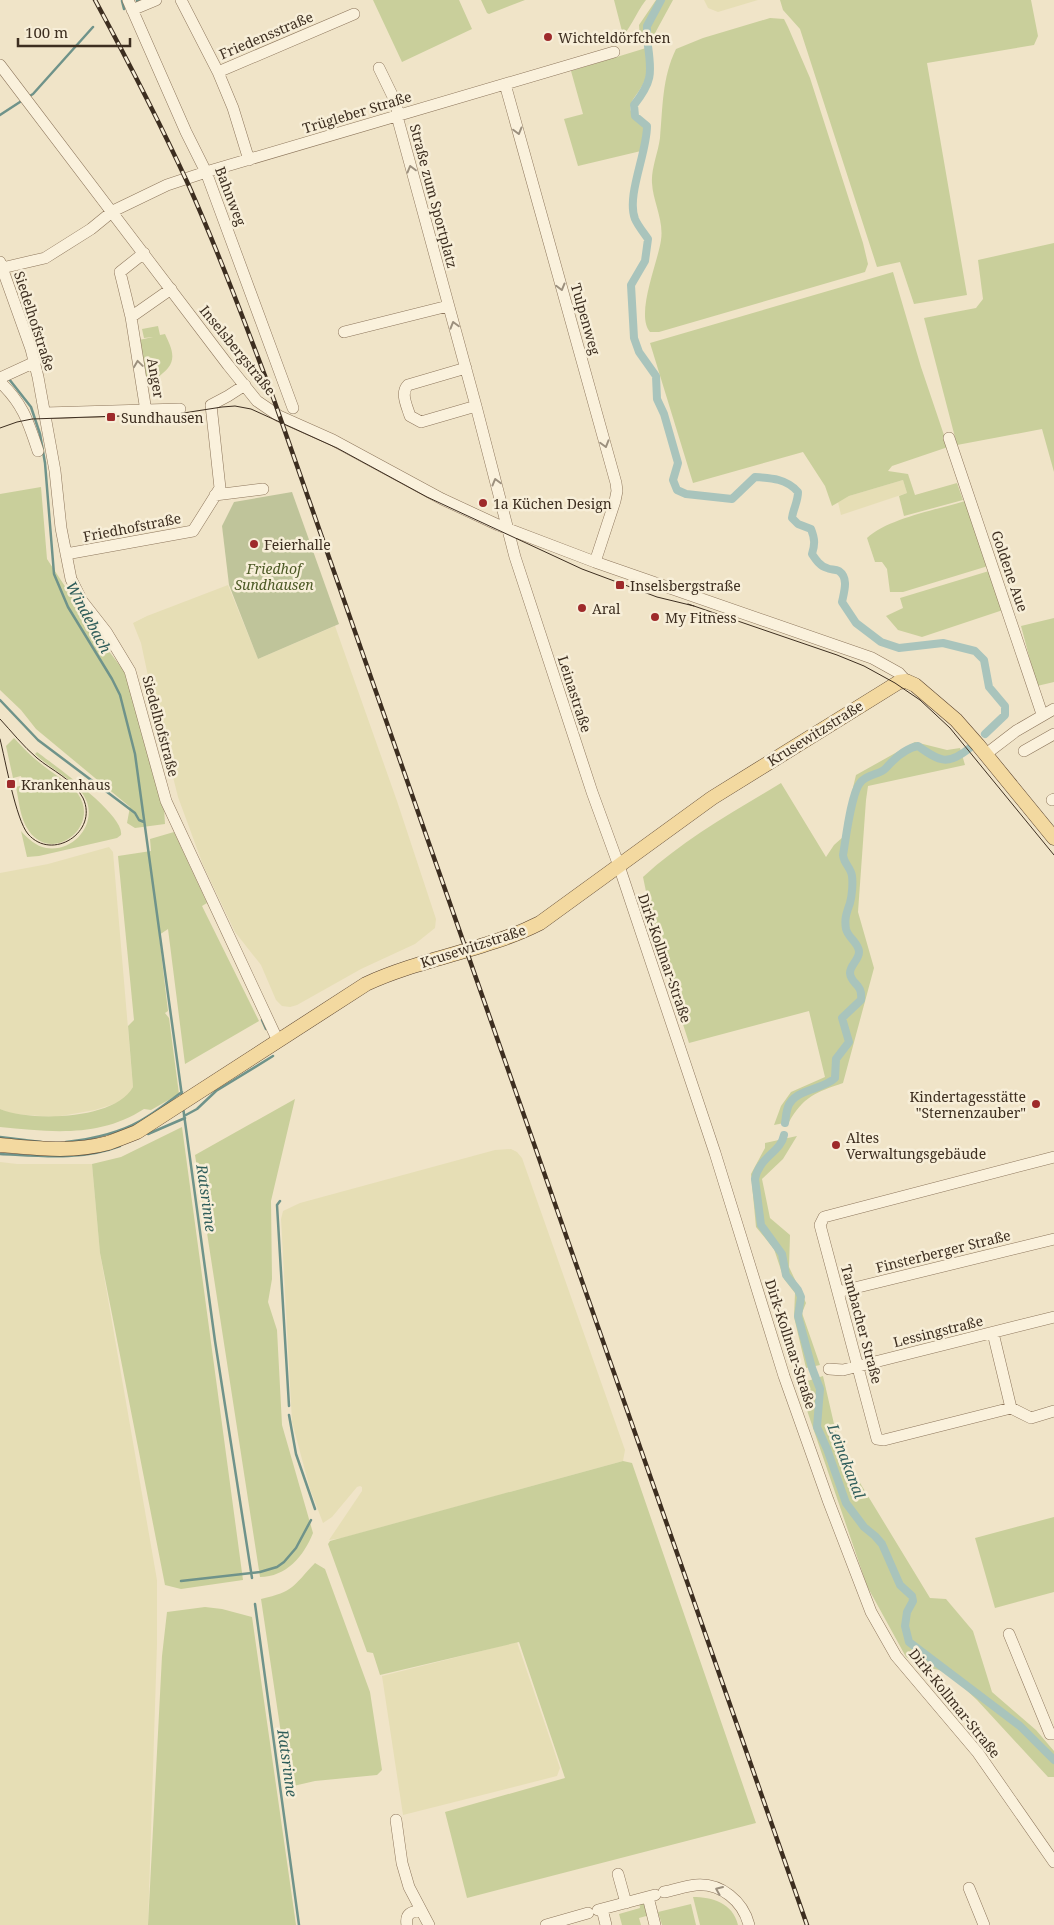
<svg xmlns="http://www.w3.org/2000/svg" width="1054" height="1925" font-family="'Noto Serif',serif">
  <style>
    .farmland { fill: #e6deb5 }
    .green { fill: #c9cf9b }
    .cemetery { fill: #bfc49a }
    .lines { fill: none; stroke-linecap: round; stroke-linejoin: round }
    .stream { stroke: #6f938a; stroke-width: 2.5 }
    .canal { stroke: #a9c4bc; stroke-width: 8 }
    .minor-casing { stroke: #8d765c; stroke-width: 12 }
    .major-casing { stroke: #5b4430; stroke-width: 15 }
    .minor { stroke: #faf1dc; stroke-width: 11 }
    .major { stroke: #f3d9a0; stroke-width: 14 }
    .tram { stroke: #3d2e20; stroke-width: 1 }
    .rail-casing { stroke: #3d2e20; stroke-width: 4.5 }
    .rail { stroke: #f7eed8; stroke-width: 2.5; stroke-dasharray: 8; stroke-linecap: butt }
    .oneway { stroke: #9c907e }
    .poi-dot { fill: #9e2a2b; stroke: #f7eed8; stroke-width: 2 }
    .labels { text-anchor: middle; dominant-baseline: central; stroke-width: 5; stroke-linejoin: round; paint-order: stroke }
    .street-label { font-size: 14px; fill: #3d2e20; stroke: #f7eed8 }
    .poi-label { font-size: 14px; fill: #3d2e20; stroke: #f7eed8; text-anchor: start }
    .park-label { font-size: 14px; font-style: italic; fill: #4d5a26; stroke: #f7eed8 }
    .water-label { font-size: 15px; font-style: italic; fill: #2f5d5a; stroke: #f7eed8 }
  </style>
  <rect width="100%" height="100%" fill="#f0e4c8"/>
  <path class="farmland" d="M 704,0 L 758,0 L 718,12 L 708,8 Z
    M 903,480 L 907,493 L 841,515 L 838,502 L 849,496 Z
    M 228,585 L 258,659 L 335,626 L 397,801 L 436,919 L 435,928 L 415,944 L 361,969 L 297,1005 L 290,1007 L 282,1006 L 276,1000 L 261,965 L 235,932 L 203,865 L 178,797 L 148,676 L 141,643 L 133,623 L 147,616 Z
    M 109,847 L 113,852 L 133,1087 L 130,1093 L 120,1102 L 95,1110 L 55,1117 L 12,1114 L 0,1109 L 0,873 L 48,864 Z
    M 511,1149 L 517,1152 L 522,1158 L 625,1450 L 623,1461 L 342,1538 L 329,1540 L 362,1491 L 362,1487 L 360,1486 L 357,1487 L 332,1517 L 323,1523 L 310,1489 L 292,1422 L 281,1219 L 283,1211 L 300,1203 L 495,1150 Z
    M 0,1162 L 17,1164 L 92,1164 L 100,1253 L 157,1580 L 157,1644 L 148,1925 L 0,1925 Z
    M 517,1642 L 560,1768 L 557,1776 L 403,1815 L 382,1676 Z"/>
  <path class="green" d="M 373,0 L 459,0 L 472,29 L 402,62 Z
    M 481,0 L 525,0 L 489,14 L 487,13 Z
    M 614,0 L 646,0 C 639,8 629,31 623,35 Z
    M 656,0 L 673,0 L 654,35 L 640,39 L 639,25 Z
    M 780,0 L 1031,0 L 1038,36 L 1034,45 L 927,63 L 967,295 L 914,304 L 900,262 L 877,267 L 800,29 L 783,10 Z
    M 770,18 L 784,19 L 788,27 L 810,78 L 863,243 L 868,264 L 865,272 L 659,332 L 650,332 C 635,315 658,262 661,240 C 664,220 653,202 652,183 C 651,169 658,153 660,138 C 663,106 662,78 676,49 L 703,38 Z
    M 646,48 C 646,57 649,71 645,80 C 635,103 618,104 644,127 L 644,142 L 641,151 L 578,166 L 564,119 L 583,114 L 571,71 Z
    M 1054,243 L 1054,472 L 1042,429 L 957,445 L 924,318 L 976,308 L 983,299 L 978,260 Z
    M 893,272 L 921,367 L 948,447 L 892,466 L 888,471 L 908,474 L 915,495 L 957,483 L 963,500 L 904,516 L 899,496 L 907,493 L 903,480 L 849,496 L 832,506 L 825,486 L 803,452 L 693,483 L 650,343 Z
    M 158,326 L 160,335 L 165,334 C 170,345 177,357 168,368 C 164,373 160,374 157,380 L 145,384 L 139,340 L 153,337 L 144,338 L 142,329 Z
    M 41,487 L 47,559 L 99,638 L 130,679 L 164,808 L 165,824 L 135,828 L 127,823 L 130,807 L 36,729 L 21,710 L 0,690 L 0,494 Z
    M 965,501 L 988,566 L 903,592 L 890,592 L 887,569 L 882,562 L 875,562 L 867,538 C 889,518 936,510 965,501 Z
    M 989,571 L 1003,610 L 922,637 L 898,630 L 886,616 L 903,608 L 900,598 Z
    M 1054,618 L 1054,682 L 1037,686 L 1021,626 Z
    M 14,738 C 24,749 33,758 45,767 C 55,775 70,783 78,794 C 101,827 52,864 29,831 C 20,819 19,801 16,787 L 23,785 L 21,776 L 13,778 L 6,746 Z
    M 915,742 L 947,750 L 960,748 L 965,765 L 868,786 L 866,800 L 858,912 L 874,968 L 843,1083 C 816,1092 803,1097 789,1122 L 774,1125 L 781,1106 L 791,1092 L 825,1077 L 809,1011 L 689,1043 L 656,940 L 643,877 C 684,839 733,812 781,783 L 826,857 L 834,845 L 843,837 L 845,821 L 856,775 Z
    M 37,752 C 54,765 125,815 121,835 L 117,838 L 39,856 L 27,857 L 21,831 C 28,839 36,846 46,848 C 77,853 101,818 82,793 C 72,779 48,767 35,754 Z
    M 174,832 L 207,903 L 202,906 L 259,1021 L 185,1064 L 168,929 L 159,935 L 168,1011 L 165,1013 L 169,1018 L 179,1094 L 151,1110 L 144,1109 C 99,1138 51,1132 0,1127 L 0,1109 C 31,1122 115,1120 133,1087 L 128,1026 L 134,1020 L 118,856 L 151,851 L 150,839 Z
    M 295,1099 L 271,1201 L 272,1279 L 268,1302 L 277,1330 L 282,1425 L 313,1533 C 304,1556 286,1577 260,1577 L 195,1155 Z
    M 182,1127 L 243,1580 L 181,1589 L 165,1585 L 100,1253 L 92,1164 L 121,1157 Z
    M 797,1136 L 783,1159 L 762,1179 L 770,1218 L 790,1235 L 789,1267 L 806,1303 L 802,1313 L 820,1365 L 806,1368 L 794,1317 L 795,1293 L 784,1279 L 774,1249 L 756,1227 L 751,1174 L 765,1148 L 765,1143 Z
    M 823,1376 L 840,1450 L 930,1598 L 946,1599 L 973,1631 L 992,1692 L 1036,1730 L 1054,1751 L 1054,1777 L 1048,1777 L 977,1700 L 947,1672 L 922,1666 L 906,1657 L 867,1586 L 798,1384 Z
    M 623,1461 L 632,1463 L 756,1823 L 467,1898 L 445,1812 L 565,1778 L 519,1642 L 380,1675 L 373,1653 L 367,1652 L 328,1544 L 330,1541 Z
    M 1054,1517 L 1054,1592 L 995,1608 L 975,1538 Z
    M 315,1563 L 325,1569 L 370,1692 L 382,1770 L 377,1775 L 315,1781 L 289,1787 L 261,1599 C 295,1591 292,1587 315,1563 Z
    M 205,1607 L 222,1609 L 252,1617 L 296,1925 L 148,1925 L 162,1656 L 167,1612 Z
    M 693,1897 C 712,1897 733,1903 738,1925 L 700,1925 Z
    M 639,1902 L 645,1903 L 650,1915 L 639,1918 L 641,1925 L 622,1925 L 619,1914 L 640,1908 Z
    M 691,1904 L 696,1925 L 662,1925 L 658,1912 Z"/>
  <path class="cemetery" d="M 292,492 L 339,624 L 258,659 L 229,585 L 222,526 L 234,502 Z"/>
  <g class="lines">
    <path class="stream" d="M 122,1 L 124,9
      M 137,1 L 140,0
      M 28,97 L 33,94 L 93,27
      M 0,115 L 23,100
      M 9,379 L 31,407 L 40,434 L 45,463 L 54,574 L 68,607 L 112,679 L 120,695 L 135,754 L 182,1096
      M 0,700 L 38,740 L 135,813 L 139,820 L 144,822
      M 262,1020 L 266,1029
      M 183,1107 L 215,1341 L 252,1578
      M 184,1116 L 197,1109 L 216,1091 L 273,1056
      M 148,1134 L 185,1118
      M 0,1137 L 41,1142
      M 66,1142 C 92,1139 117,1134 140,1121 C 155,1113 168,1102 182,1092
      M 0,1154 C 40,1156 81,1161 120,1146
      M 280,1201 L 277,1205 L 289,1406
      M 289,1415 L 296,1454 L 315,1509
      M 181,1581 L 260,1572 L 277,1567 L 284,1562 L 296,1548 L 311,1520
      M 255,1604 L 299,1925"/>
    <path class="canal" d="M 647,38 L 647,26 L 661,0
      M 648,46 C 652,74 652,82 634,105 L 635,116 L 647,126 C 647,153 626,196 635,219 C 638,226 644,233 648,239 L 645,261 L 631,285 L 634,338 L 639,352 L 656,376 L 657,399 L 664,414 L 678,463 L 673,480 L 677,490 L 686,494 L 732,499 L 755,477 C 772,478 787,479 798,492 C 798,502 793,509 792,518 L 798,524 L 811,529 C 815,539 815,545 812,554 C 816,560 820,566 827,568 C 830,570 835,569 839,571 C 849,578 844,592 842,602 L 856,623 L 881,642 L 899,648 L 943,643 L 975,651 L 984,660 L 989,687 L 1005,706 L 1005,715 L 985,734
      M 785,1123 C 786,1118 786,1112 788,1107 C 794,1089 823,1090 835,1078 L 836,1059 L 849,1042 L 842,1018 L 861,1000 C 863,983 851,985 850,973 C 850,965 859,960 859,952 C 859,943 848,938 846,929 C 844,918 847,912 850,903 C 852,896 853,883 852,876 C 851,868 844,864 843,855 C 846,838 851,794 860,783 C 866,774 880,775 886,768 C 894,759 905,748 918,746 C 940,762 948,766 971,747
      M 784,1135 C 781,1152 759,1157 755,1179 L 761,1225 L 782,1254 L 786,1275 L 798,1290 L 801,1297 L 798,1316 L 812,1368 L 820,1389 L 817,1427 L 827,1449 L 846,1503 L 864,1527 L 875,1536 L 882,1544 L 900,1585 L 912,1596 L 913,1601 L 907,1612 L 905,1626 L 909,1642 L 1020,1726 L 1054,1760"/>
    <defs>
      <path id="minor" d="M 128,0 L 186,132 L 206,172 L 293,408
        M 181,0 L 218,72 L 233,108 L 249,160
        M 132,10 L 156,0
        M 0,65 L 228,365 L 257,401 L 279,416 L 333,440 L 442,499 L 498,525 L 595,562 L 872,658 L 899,673 L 906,681
        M 379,68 L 397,105 L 397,116 L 476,406 L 515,557 L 592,792 L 619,866 L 715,1153 L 784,1376 L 828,1500 L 871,1612 L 896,1656 L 978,1753 L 1054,1862
        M 218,72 L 354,14
        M 505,84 L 616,483 L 617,491 L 615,501 L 595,562
        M 144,253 L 120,272 L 131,317 L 146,411
        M 0,262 L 31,349 L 38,377 L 55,471 L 61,528 L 71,579 L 82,601 L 107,633 L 130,671 L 166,801 L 278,1041
        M 2,268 L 45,258 L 91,229 L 113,211 L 167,185 L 206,172 L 614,52
        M 131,317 L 171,289
        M 344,332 L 448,306
        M 466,368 L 408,385 C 400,393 407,406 410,416 L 421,422 L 476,406
        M 0,378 L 35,362
        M 0,382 C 23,404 28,421 38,451
        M 45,413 L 180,409
        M 949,438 L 1042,714
        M 215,495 L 263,489
        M 66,554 L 193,531 L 220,488 L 211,405 L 228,396 L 245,385
        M 1024,751 L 1054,734
        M 986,754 L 1016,731 L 1054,709
        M 1052,800 L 1054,799
        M 838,1292 L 1054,1239
        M 993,1333 L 1011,1408 L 884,1440 L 877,1439 L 820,1225 L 824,1217 L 1054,1157
        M 829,1369 L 843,1370 L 1054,1317
        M 1011,1408 L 1031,1418 L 1054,1411
        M 1009,1634 L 1050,1734 L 1054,1734
        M 396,1820 L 402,1863 L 409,1887 L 429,1925
        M 618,1874 L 626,1903
        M 969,1888 L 984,1925
        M 664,1892 C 675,1890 685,1886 696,1885 C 721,1883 743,1901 749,1925
        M 648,1897 L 655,1925
        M 602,1909 L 606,1925
        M 598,1910 L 655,1895
        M 407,1925 C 405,1914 411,1911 421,1911
        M 546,1925 L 588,1913"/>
      <path id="major" d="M 0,1145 C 36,1148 72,1153 108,1143 C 117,1140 127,1136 137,1132 L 366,984 C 422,958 485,951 540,923 L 712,798 L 899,682 L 906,681 L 915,685 L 956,720 L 978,745 L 1054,838"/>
    </defs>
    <use href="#minor" class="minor-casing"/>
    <use href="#major" class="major-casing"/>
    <use href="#minor" class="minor"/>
    <use href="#major" class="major"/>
    <path class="tram" d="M 0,428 L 17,422 L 32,419 L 177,414 L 222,407 L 235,406 L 251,409 L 337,448 L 427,497 L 582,569 L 657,597 L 694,606
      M 688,604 L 837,655 L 864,666 L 895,683 L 920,700 L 950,728 L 1054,855
      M 0,719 C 12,732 23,746 37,758 C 51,770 74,780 83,798 C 99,832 52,862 28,834 C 16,820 5,759 0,739"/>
    <defs>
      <path id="rail" d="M 95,0 C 128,61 160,123 189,186 C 220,256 247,328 274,400 L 807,1925"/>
    </defs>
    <use href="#rail" class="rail-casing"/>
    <use href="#rail" class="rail"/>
  </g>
  <defs><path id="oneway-chevron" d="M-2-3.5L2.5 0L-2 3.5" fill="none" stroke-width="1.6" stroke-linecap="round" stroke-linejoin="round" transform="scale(1.25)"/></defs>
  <g class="oneway">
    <use href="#oneway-chevron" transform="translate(518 131) rotate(75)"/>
    <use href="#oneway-chevron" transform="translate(411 169) rotate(-105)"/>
    <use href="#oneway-chevron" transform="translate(561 287) rotate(75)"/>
    <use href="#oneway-chevron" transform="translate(454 325) rotate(-106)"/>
    <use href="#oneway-chevron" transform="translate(138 364) rotate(-98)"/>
    <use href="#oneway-chevron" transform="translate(605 444) rotate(74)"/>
    <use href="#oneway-chevron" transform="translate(496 482) rotate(-105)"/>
    <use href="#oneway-chevron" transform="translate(719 1890) rotate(-157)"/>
  </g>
  <g class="poi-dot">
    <circle cx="548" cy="37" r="5"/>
    <rect x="106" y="412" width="10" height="10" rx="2.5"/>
    <circle cx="483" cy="503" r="5"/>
    <circle cx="254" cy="544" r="5"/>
    <rect x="615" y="580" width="10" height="10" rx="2.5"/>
    <circle cx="582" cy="608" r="5"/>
    <circle cx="655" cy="617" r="5"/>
    <rect x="6" y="779" width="10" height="10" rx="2.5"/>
    <circle cx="1036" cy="1104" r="5"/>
    <circle cx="836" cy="1145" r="5"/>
  </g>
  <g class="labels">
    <g class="street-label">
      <text transform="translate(266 35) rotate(-23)">Friedensstraße</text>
      <text transform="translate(357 112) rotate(-17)">Trügleber Straße</text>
      <text transform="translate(231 196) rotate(69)">Bahnweg</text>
      <text transform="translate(434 196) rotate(75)">Straße zum Sportplatz</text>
      <text transform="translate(586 319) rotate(74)">Tulpenweg</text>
      <text transform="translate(35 321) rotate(72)">Siedelhofstraße</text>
      <text transform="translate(238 350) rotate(51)">Inselsbergstraße</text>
      <text transform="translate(156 378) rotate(80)">Anger</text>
      <text transform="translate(132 527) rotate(-11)">Friedhofstraße</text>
      <text transform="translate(1010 571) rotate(71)">Goldene Aue</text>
      <text transform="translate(575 694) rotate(72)">Leinastraße</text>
      <text transform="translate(161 726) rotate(75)">Siedelhofstraße</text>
      <text transform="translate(815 733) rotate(-32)">Krusewitzstraße</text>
      <text transform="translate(473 946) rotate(-18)">Krusewitzstraße</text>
      <text transform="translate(665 958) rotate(71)">Dirk-Kollmar-Straße</text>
      <text transform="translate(943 1251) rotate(-14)">Finsterberger Straße</text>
      <text transform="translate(862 1324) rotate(75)">Tambacher Straße</text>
      <text transform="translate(938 1331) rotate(-14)">Lessingstraße</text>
      <text transform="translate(791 1344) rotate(72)">Dirk-Kollmar-Straße</text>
      <text transform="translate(955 1703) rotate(51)">Dirk-Kollmar-Straße</text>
    </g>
    <g class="poi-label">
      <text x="558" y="37">Wichteldörfchen</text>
      <text x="121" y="417">Sundhausen</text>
      <text x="493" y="503">1a Küchen Design</text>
      <text x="264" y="544">Feierhalle</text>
      <text x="630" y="585">Inselsbergstraße</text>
      <text x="592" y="608">Aral</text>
      <text x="665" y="617">My Fitness</text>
      <text x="21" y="784">Krankenhaus</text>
      <text x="1026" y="1096" text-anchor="end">Kindertagesstätte<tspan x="1026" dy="16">"Sternenzauber"</tspan></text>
      <text x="846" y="1137">Altes<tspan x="846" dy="16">Verwaltungsgebäude</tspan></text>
    </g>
    <g class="park-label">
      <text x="274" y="568">Friedhof<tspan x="274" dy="16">Sundhausen</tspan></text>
    </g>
    <g class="water-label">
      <text transform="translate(89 617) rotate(62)">Windebach</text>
      <text transform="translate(207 1198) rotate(82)">Ratsrinne</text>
      <text transform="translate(847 1461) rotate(69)">Leinakanal</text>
      <text transform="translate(288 1763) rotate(82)">Ratsrinne</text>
    </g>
  </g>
  <path d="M18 38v8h112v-8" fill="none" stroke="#3d2e20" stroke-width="2.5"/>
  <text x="25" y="38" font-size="15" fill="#3d2e20" stroke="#f7eed8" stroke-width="4" paint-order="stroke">100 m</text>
</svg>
